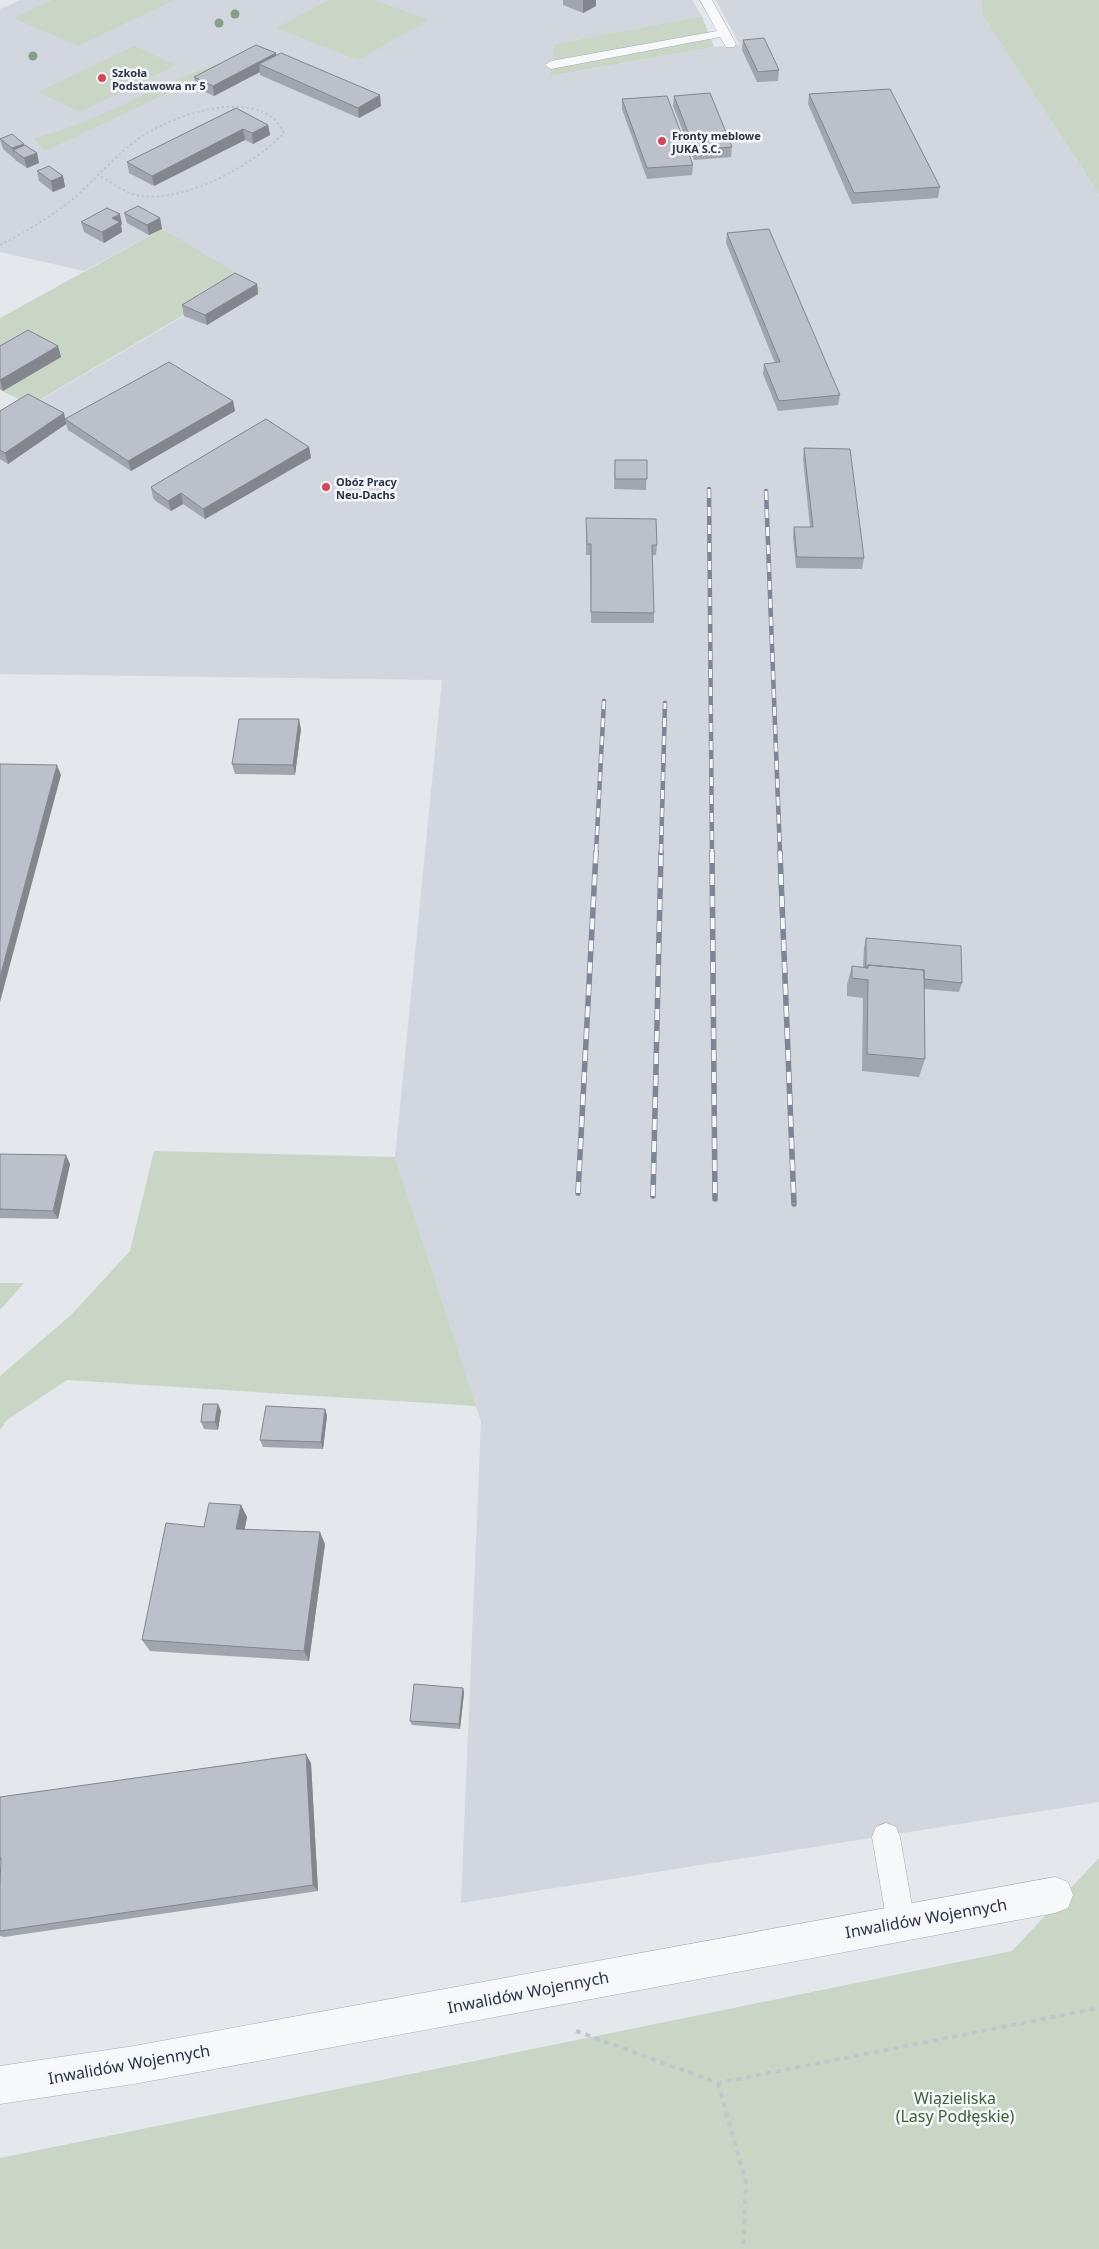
<svg xmlns="http://www.w3.org/2000/svg" width="1099" height="2249" font-family="'Noto Sans',sans-serif">
  <style>
    .built { fill: #d2d6de }
    .green { fill: #c9d6c5 }
    .lines { fill: none; stroke-linecap: round; stroke-linejoin: round }
    .service-casing { stroke: #a9aeb7; stroke-width: 1 }
    .minor-casing { stroke: #a9aeb7; stroke-width: 1 }
    .path-far1 { stroke: #c2c5cb; stroke-width: 2; stroke-dasharray: 2.5 2.5; stroke-linecap: butt }
    .path { stroke: #c2c5cb; stroke-width: 4; stroke-dasharray: 5 5; stroke-linecap: butt }
    .service { fill: #f7f8fa; fill-rule: evenodd }
    .minor { fill: #f7f8fa; fill-rule: evenodd }
    .rail-far1-casing { stroke: #7d8696; stroke-width: 4.5 }
    .rail-casing { stroke: #7d8696; stroke-width: 5.5 }
    .rail-far1 { stroke: #f4f6f9; stroke-width: 3; stroke-dasharray: 9; stroke-linecap: butt }
    .rail { stroke: #f4f6f9; stroke-width: 4; stroke-dasharray: 11; stroke-linecap: butt }
    .tree { fill: #899d89 }
    .wall { fill: #a1a5ae }
    .shaded-wall { fill: #83868d }
    .building { fill: #bbc0ca; stroke: #83868d }
    .poi-dot { fill: #d1495b; stroke: #f4f6f9; stroke-width: 2 }
    .labels { text-anchor: middle; dominant-baseline: central; stroke-width: 5; stroke-linejoin: round; paint-order: stroke }
    .far-poi-label { font-size: 11px; font-weight: bold; fill: #2b3445; stroke: #f4f6f9; text-anchor: start }
    .near-street-label { font-size: 16px; fill: #2b3445; stroke: #f4f6f9 }
    .near-park-label { font-size: 16px; fill: #3f6138; stroke: #f4f6f9 }
  </style>
  <rect width="100%" height="100%" fill="#e4e7ec"/>
  <path class="built" d="M 21,0 L 692,0 L 702,16 L 555,44 L 551,76 L 714,47 L 740,45 L 716,0 L 981,0 L 983,16 L 1099,194 L 1099,1802 L 461,1903 L 481,1422 L 395,1157 L 442,680 L 0,674 L 0,424 L 228,290 L 162,229 L 84,271 L 0,252 L 0,9 Z"/>
  <path class="green" d="M 52,0 L 174,0 L 78,46 L 14,18 Z
    M 329,0 L 374,0 L 429,20 L 358,60 L 277,28 Z
    M 981,0 L 1099,0 L 1099,194 L 983,16 Z
    M 702,16 L 714,47 L 550,76 L 555,44 Z
    M 134,46 L 176,65 L 80,112 L 38,92 Z
    M 231,60 L 223,67 L 45,151 L 34,138 C 103,122 162,79 231,60 Z
    M 162,229 L 262,288 L 258,294 L 236,284 L 31,405 L 0,390 L 0,318 Z
    M 154,1151 L 395,1157 L 476,1406 L 67,1380 L 7,1420 L 0,1430 L 0,1376 L 71,1315 L 130,1251 Z
    M 0,1283 L 24,1283 L 0,1310 Z
    M 1099,1858 L 1099,2249 L 0,2249 L 0,2158 L 1012,1951 Z"/>
  <g class="lines">
    <defs>
      <path id="service" d="M 700,0 L 712,0 L 736,44 L 734,47 L 726,47 L 720,37 L 551,69 L 545,65 L 551,61 L 717,31 Z
        M 886,1823 L 896,1827 L 900,1837 L 915,1923 L 911,1933 L 901,1937 L 891,1933 L 887,1923 L 872,1837 L 876,1827 Z"/>
      <path id="minor" d="M 1055,1877 L 1068,1882 L 1073,1895 L 1068,1908 L 1055,1913 L 134,2084 L 0,2104 L 0,2066 L 134,2046 Z"/>
    </defs>
    <use href="#service" class="service-casing"/>
    <use href="#minor" class="minor-casing"/>
    <path class="path-far1" d="M 0,245 C 24,233 47,219 68,203 C 94,182 116,153 144,135 C 178,113 262,85 284,133 C 254,165 186,202 141,196 C 126,194 112,183 100,176"/>
    <path class="path" d="M 576,2031 L 718,2083 L 1099,2008
      M 718,2083 L 746,2183 L 743,2249"/>
    <use href="#service" class="service"/>
    <use href="#minor" class="minor"/>
    <defs>
      <path id="rail-far1" d="M 709,489 L 712,853
        M 766,491 L 780,853
        M 596,853 L 604,701
        M 661,853 L 665,703"/>
      <path id="rail" d="M 712,852 L 715,1199
        M 780,852 L 794,1204
        M 578,1193 L 596,852
        M 653,1196 L 661,852"/>
    </defs>
    <use href="#rail-far1" class="rail-far1-casing"/>
    <use href="#rail" class="rail-casing"/>
    <use href="#rail-far1" class="rail-far1"/>
    <use href="#rail" class="rail"/>
  </g>
  <g class="tree">
    <circle cx="235" cy="14" r="4.5"/>
    <circle cx="219" cy="23" r="4.5"/>
    <circle cx="33" cy="56" r="4.5"/>
  </g>
  <path class="wall" d="M 563,0 L 596,0 L 596,6 L 583,13 L 563,5 Z
    M 743,40 L 779,70 L 778,81 L 757,82 L 742,50 Z
    M 276,53 L 276,56 L 381,106 L 359,118 L 260,75 L 260,72 L 214,96 L 196,88 L 194,77 Z
    M 809,94 L 940,187 L 938,198 L 852,204 L 808,104 Z
    M 674,96 L 732,147 L 731,157 L 694,160 L 673,106 Z
    M 622,99 L 693,165 L 692,175 L 647,179 L 622,109 Z
    M 236,108 L 268,125 L 270,135 L 253,144 L 245,140 L 154,186 L 129,173 L 127,162 Z
    M 0,139 L 24,145 L 37,153 L 39,163 L 27,168 L 15,160 L 15,159 L 3,149 Z
    M 37,171 L 63,176 L 65,187 L 53,192 L 39,181 Z
    M 124,213 L 160,218 L 162,229 L 149,235 L 127,223 Z
    M 81,222 L 122,224 L 121,225 L 122,232 L 104,243 L 84,232 Z
    M 727,233 L 840,395 L 838,405 L 778,411 L 763,374 L 764,364 L 775,363 L 726,243 Z
    M 257,284 L 258,294 L 207,325 L 184,316 L 182,305 Z
    M 0,346 L 58,346 L 61,357 L 3,391 L 0,389 Z
    M 233,401 L 235,411 L 131,471 L 68,430 L 66,424 L 8,464 L 0,459 L 0,411 L 64,413 L 65,419 Z
    M 309,447 L 311,458 L 205,519 L 183,504 L 171,511 L 157,502 L 153,498 L 151,487 Z
    M 804,448 L 864,558 L 862,569 L 796,568 L 793,537 L 794,527 L 810,527 L 803,459 Z
    M 615,460 L 647,460 L 646,490 L 614,489 Z
    M 586,529 L 657,545 L 656,555 L 652,555 L 654,613 L 654,623 L 591,623 L 590,555 L 586,555 Z
    M 301,729 L 295,775 L 235,774 L 232,764 Z
    M 866,938 L 962,983 L 959,992 L 924,989 L 925,1059 L 919,1077 L 862,1071 L 863,998 L 847,996 L 847,985 L 852,966 L 863,968 L 864,948 Z
    M 0,1154 L 70,1164 L 58,1219 L 0,1218 Z
    M 325,1409 L 327,1416 L 323,1449 L 263,1447 L 260,1440 Z
    M 221,1411 L 218,1430 L 204,1429 L 201,1422 Z
    M 241,1505 L 247,1517 L 245,1529 L 325,1544 L 309,1661 L 150,1651 L 142,1640 L 204,1527 Z
    M 463,1688 L 464,1693 L 460,1729 L 412,1725 L 410,1721 Z
    M 311,1763 L 318,1891 L 4,1937 L 0,1936 L 0,1885 L 1,1862 L 0,1861 L 0,1797 Z"/>
  <path class="shaded-wall" d="M 583,0 L 596,0 L 596,6 L 583,13 Z
    M 276,53 L 277,63 L 259,64 L 260,72 L 214,96 L 213,86 Z
    M 380,95 L 381,106 L 359,118 L 358,108 Z
    M 268,125 L 270,135 L 253,144 L 252,133 Z
    M 243,129 L 245,140 L 154,186 L 152,176 Z
    M 24,144 L 27,154 L 13,150 L 15,159 L 12,148 Z
    M 37,153 L 39,163 L 27,168 L 24,158 Z
    M 63,176 L 65,187 L 53,192 L 51,181 Z
    M 120,214 L 122,224 L 121,225 L 122,232 L 104,243 L 102,232 L 112,218 Z
    M 160,218 L 162,229 L 149,235 L 147,225 Z
    M 257,284 L 258,294 L 207,325 L 205,315 Z
    M 58,346 L 61,357 L 3,391 L 0,380 Z
    M 233,401 L 235,411 L 131,471 L 128,461 Z
    M 64,413 L 66,424 L 8,464 L 5,453 Z
    M 309,447 L 311,458 L 205,519 L 203,509 Z
    M 181,493 L 183,504 L 171,511 L 168,501 Z
    M 299,719 L 301,729 L 295,775 L 293,765 Z
    M 57,765 L 61,775 L 0,1002 L 0,977 Z
    M 66,1155 L 70,1164 L 58,1219 L 53,1211 Z
    M 218,1404 L 221,1411 L 218,1430 L 215,1422 Z
    M 325,1409 L 327,1416 L 323,1449 L 321,1442 Z
    M 241,1505 L 247,1517 L 242,1541 L 236,1529 Z
    M 320,1532 L 325,1544 L 309,1661 L 304,1651 Z
    M 463,1688 L 464,1693 L 460,1729 L 459,1724 Z
    M 306,1754 L 311,1763 L 318,1891 L 313,1885 Z"/>
  <path class="building" d="M 764,38 L 779,70 L 758,72 L 743,40 Z
    M 256,45 L 276,53 L 213,86 L 194,77 Z
    M 281,53 L 380,95 L 358,108 L 259,64 Z
    M 890,89 L 940,187 L 854,193 L 809,94 Z
    M 710,93 L 732,147 L 695,150 L 674,96 Z
    M 667,96 L 693,165 L 647,168 L 622,99 Z
    M 236,108 L 268,125 L 252,133 L 243,129 L 152,176 L 127,162 Z
    M 12,134 L 24,144 L 12,148 L 0,139 Z
    M 25,145 L 37,153 L 24,158 L 13,150 Z
    M 49,166 L 63,176 L 51,181 L 37,171 Z
    M 138,206 L 160,218 L 147,225 L 124,213 Z
    M 107,208 L 120,214 L 112,218 L 120,222 L 102,232 L 81,222 Z
    M 769,229 L 840,395 L 779,401 L 764,364 L 780,362 L 727,233 Z
    M 235,273 L 257,284 L 205,315 L 182,305 Z
    M 28,330 L 58,346 L 0,380 L 0,346 Z
    M 169,362 L 233,401 L 128,461 L 65,419 Z
    M 28,394 L 64,413 L 5,453 L 0,450 L 0,411 Z
    M 266,419 L 309,447 L 203,509 L 181,493 L 168,501 L 154,491 L 151,487 Z
    M 804,448 L 850,449 L 864,558 L 797,557 L 794,527 L 813,527 Z
    M 615,460 L 647,460 L 647,479 L 615,479 Z
    M 586,518 L 656,519 L 657,545 L 652,545 L 654,613 L 591,612 L 591,544 L 587,544 Z
    M 239,719 L 299,719 L 293,765 L 232,764 Z
    M 0,764 L 57,765 L 0,977 Z
    M 866,938 L 961,946 L 962,983 L 924,979 L 924,970 L 868,965 L 867,968 L 866,968 Z
    M 868,965 L 924,970 L 925,1059 L 867,1054 L 868,980 L 852,978 L 852,966 L 868,968 Z
    M 0,1154 L 66,1155 L 53,1211 L 0,1209 Z
    M 203,1404 L 218,1404 L 215,1422 L 201,1422 Z
    M 266,1406 L 325,1409 L 321,1442 L 260,1440 Z
    M 209,1503 L 241,1505 L 236,1529 L 320,1532 L 304,1651 L 142,1640 L 166,1523 L 204,1527 Z
    M 414,1684 L 463,1688 L 459,1724 L 410,1721 Z
    M 306,1754 L 313,1885 L 0,1931 L 0,1885 L 1,1858 L 0,1858 L 0,1797 Z"/>
  <g class="poi-dot">
    <circle cx="102" cy="78" r="5"/>
    <circle cx="662" cy="141" r="5"/>
    <circle cx="326" cy="487" r="5"/>
  </g>
  <g class="labels">
    <g class="far-poi-label">
      <text x="112" y="72">Szkoła<tspan x="112" dy="13">Podstawowa nr 5</tspan></text>
      <text x="672" y="135">Fronty meblowe<tspan x="672" dy="13">JUKA S.C.</tspan></text>
      <text x="336" y="481">Obóz Pracy<tspan x="336" dy="13">Neu-Dachs</tspan></text>
    </g>
    <g class="near-street-label">
      <text transform="translate(926 1918) rotate(-10)">Inwalidów Wojennych</text>
      <text transform="translate(528 1992) rotate(-11)">Inwalidów Wojennych</text>
      <text transform="translate(129 2064) rotate(-10)">Inwalidów Wojennych</text>
    </g>
    <g class="near-park-label">
      <text x="955" y="2098">Wiązieliska<tspan x="955" dy="18">(Lasy Podłęskie)</tspan></text>
    </g>
  </g>
</svg>
